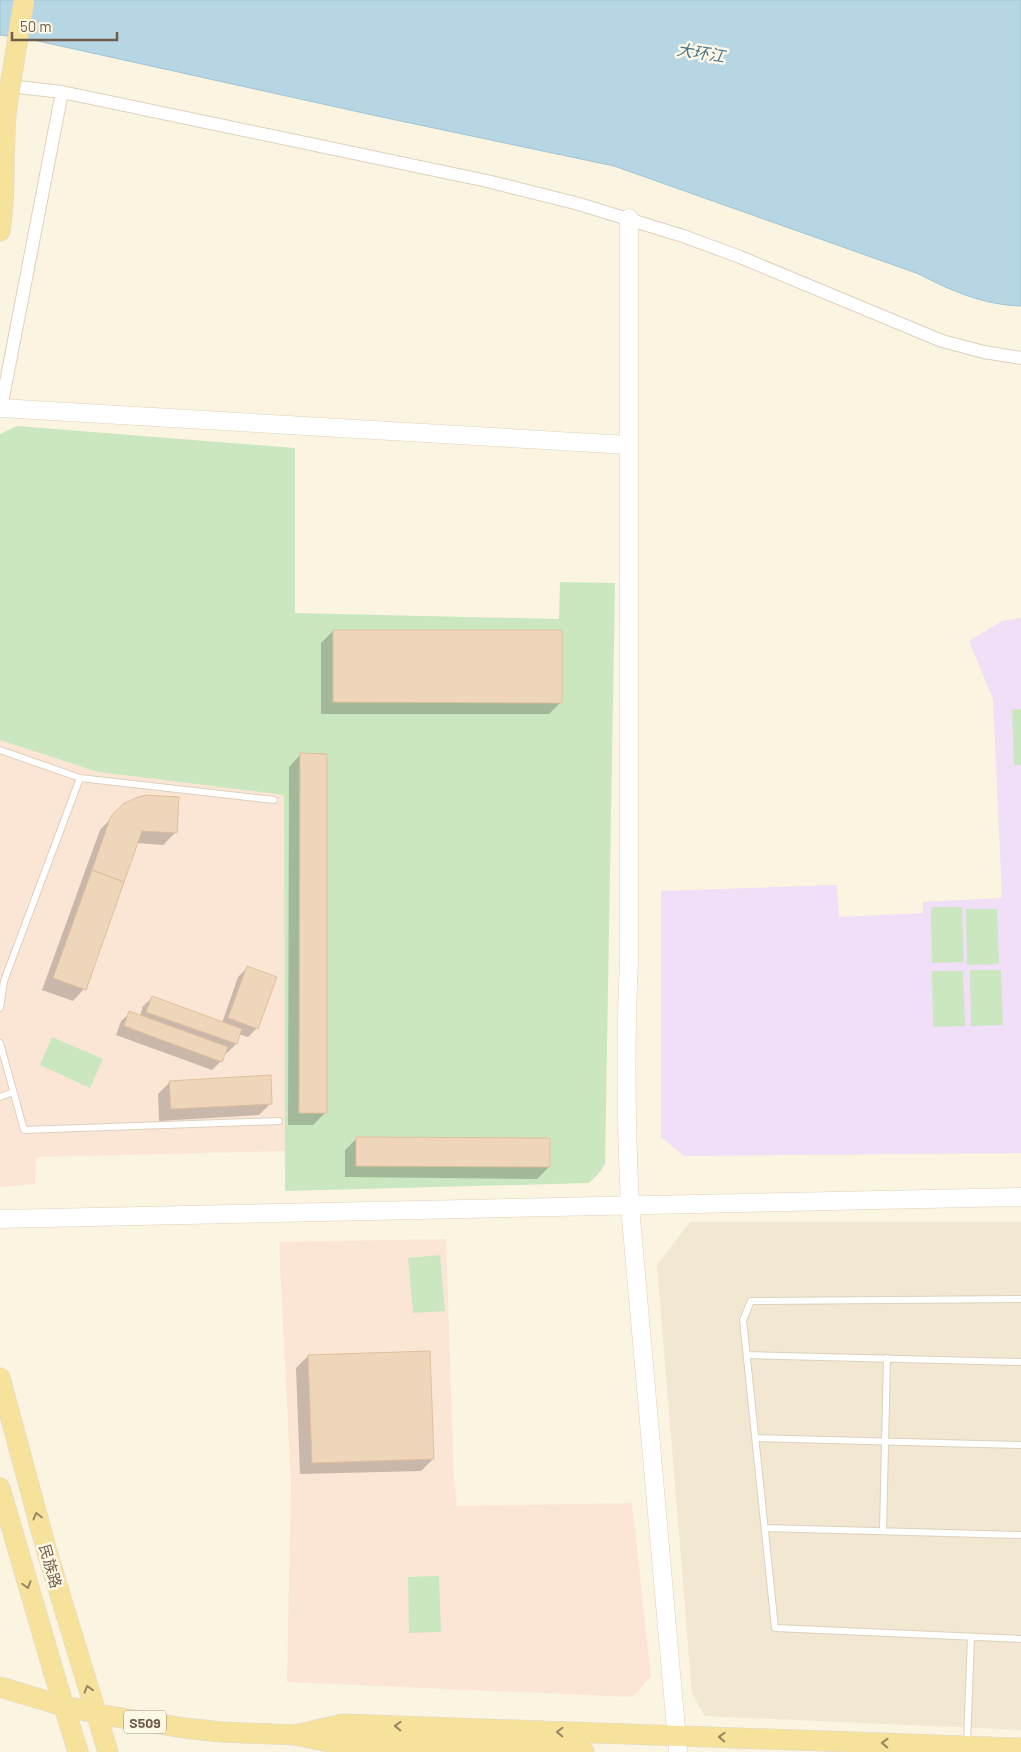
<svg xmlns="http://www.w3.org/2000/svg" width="1021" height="1752" font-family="Barlow,'Noto Sans SC',sans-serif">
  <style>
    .residential { fill: #f2e7d0 }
    .commercial { fill: #fbe5d5 }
    .education { fill: #f1def7 }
    .green { fill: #cbe7c0 }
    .water { fill: #b7d6e3; stroke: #9dc4d4 }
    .shadow { fill: #0003 }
    .building { fill: #efd6ba; stroke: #e1bf9b }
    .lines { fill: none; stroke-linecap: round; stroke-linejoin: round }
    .lane-casing { stroke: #ded1bd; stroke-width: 8 }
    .street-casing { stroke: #ded1bd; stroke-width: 14 }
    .secondary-casing { stroke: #e0d1b8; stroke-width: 19 }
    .primary-casing { stroke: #ddd8d3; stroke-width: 21 }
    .lane { stroke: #fff; stroke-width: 6 }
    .street { stroke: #fff; stroke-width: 12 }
    .secondary { stroke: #fff; stroke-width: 18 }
    .primary { stroke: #f7e29b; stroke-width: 20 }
    .primary-bridge-casing { stroke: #ddd8d3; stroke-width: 21; stroke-linecap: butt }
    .primary-bridge { stroke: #f7e29b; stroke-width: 20 }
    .oneway { stroke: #988562 }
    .labels { text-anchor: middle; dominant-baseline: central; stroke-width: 5; stroke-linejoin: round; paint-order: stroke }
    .shield { fill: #fef8e6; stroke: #9b8c78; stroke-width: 1 }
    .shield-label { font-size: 14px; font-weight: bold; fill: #705d49 }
    .street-label { font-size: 15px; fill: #705d49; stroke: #fef8e6 }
    .water-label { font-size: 16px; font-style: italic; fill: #47768a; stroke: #fef8e6 }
  </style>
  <rect width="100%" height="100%" fill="#fbf4e1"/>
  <path class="residential" d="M 690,1222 L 1021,1222 L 1021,1730 L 704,1716 L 692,1693 L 657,1265 Z"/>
  <path class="commercial" d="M 0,740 L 98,772 L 284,795 L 285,1151 L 36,1157 L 35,1184 L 0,1187 Z
    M 446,1239 L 454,1482 L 457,1506 L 632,1503 L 651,1676 L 633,1697 L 287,1682 L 291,1485 L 279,1242 Z"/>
  <path class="education" d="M 1021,618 L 1021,1153 L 684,1156 L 661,1137 L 661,891 L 837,885 L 839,917 L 923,913 L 923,902 L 1002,898 L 993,699 L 969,641 L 1002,621 Z"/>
  <path class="green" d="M 17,426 L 295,448 L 295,613 L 559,619 L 560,582 L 615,583 L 605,1164 L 599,1173 L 589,1183 L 285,1191 L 284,795 L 98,772 L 0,740 L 0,434 Z
    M 1021,709 L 1021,765 L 1014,765 L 1012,710 Z
    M 931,907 L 962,907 L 964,962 L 932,963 Z
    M 966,909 L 997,909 L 999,964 L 967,965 Z
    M 970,970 L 1001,970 L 1003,1025 L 971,1026 Z
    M 932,971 L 963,971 L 965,1026 L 933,1027 Z
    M 52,1037 L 103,1059 L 90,1088 L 40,1065 Z
    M 440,1255 L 445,1311 L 413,1313 L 408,1258 Z
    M 439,1576 L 441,1632 L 409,1633 L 408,1577 Z"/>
  <path class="water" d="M 0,0 L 1021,0 L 1021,306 C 984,305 951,291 919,274 L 614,166 L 377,116 L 38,41 L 0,35 Z"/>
  <path class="shadow" d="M 333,631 L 561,702 L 549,714 L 321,714 L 321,643 Z
    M 300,755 L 325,1113 L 313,1125 L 288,1125 L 289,767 Z
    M 124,805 L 175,833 L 163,845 L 137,843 L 84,989 L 73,1001 L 42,990 L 100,830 Z
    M 247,968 L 257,1028 L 248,1037 L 239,1034 L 236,1044 L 227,1053 L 225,1052 L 221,1061 L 212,1070 L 116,1035 L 121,1021 L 130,1013 L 140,1016 L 143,1006 L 152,998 L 222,1023 L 238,977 Z
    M 170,1082 L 271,1103 L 259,1115 L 159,1121 L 158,1094 Z
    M 357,1138 L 549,1167 L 537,1179 L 345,1177 L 345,1150 Z
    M 308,1356 L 433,1459 L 421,1471 L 300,1474 L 296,1368 Z"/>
  <path class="building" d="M 333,630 L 562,630 L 562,703 L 333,702 Z
    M 300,753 L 327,754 L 327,1113 L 299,1113 Z
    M 146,795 L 179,797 L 177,833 L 142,831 L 124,882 L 92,870 L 111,816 L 123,804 L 138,797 Z
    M 92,870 L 124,882 L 86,990 L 53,978 Z
    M 247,966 L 277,977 L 258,1029 L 228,1018 Z
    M 152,996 L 242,1029 L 237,1044 L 146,1012 Z
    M 129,1011 L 228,1047 L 222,1062 L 124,1026 Z
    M 271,1075 L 272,1104 L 171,1109 L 169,1081 Z
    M 356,1137 L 550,1138 L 550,1167 L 356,1166 Z
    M 430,1351 L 434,1459 L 312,1463 L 308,1355 Z"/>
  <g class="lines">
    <defs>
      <path id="lane" d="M 0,750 L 80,778 L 274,800
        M 0,1008 L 4,981 L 80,778
        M 0,1043 L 24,1130 L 279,1121
        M 0,1097 L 13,1092
        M 1021,1299 L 751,1301 L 743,1320 L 775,1628 L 1021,1639
        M 747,1355 L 1021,1362
        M 756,1438 L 1021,1445
        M 765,1528 L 1021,1535
        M 883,1531 L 887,1358
        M 967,1743 L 971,1637"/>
      <path id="street" d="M 0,85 L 62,92 L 487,181 L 579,204 L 683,236 L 740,257 L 942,341 L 984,352 L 1021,358
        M 1,408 L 62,92"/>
      <path id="secondary" d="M 629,218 L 629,961 C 625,1043 626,1124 630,1206 L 678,1752
        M 0,408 L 628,445
        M 0,1219 L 1021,1197"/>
      <path id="primary" d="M 0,231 C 7,189 2,147 7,105
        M 0,1378 L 47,1552 L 108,1752
        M 0,1488 L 55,1677 L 78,1752
        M 0,1687 L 60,1705 L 104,1715 L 184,1728 L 221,1732 L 295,1735 L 339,1744 L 584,1752
        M 295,1735 L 343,1724 L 1021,1748"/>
    </defs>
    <use href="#lane" class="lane-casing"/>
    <use href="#street" class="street-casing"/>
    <use href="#secondary" class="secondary-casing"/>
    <use href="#primary" class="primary-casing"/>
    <use href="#lane" class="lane"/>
    <use href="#street" class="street"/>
    <use href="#secondary" class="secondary"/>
    <use href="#primary" class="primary"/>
    <defs>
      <path id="primary-bridge" d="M 7,105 L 24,0"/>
    </defs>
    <use href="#primary-bridge" class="primary-bridge-casing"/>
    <use href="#primary-bridge" class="primary-bridge"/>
  </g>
  <defs><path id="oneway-chevron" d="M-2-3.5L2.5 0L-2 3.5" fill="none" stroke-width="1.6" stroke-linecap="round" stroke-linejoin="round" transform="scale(1.25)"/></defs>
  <g class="oneway">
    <use href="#oneway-chevron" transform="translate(37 1516) rotate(-105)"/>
    <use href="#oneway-chevron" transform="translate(27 1585) rotate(74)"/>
    <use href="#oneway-chevron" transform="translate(88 1689) rotate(-107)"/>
    <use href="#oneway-chevron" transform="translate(398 1726) rotate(-178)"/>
    <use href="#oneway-chevron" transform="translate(560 1732) rotate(-178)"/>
    <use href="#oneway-chevron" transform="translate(722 1737) rotate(-178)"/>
    <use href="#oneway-chevron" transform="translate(885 1743) rotate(-178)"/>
  </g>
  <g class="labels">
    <rect class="shield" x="124" y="1710.5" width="42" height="23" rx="4"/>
    <g class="shield-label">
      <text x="145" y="1722">S509</text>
    </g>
    <g class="street-label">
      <text transform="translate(51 1566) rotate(74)">民族路</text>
    </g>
    <g class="water-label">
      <text transform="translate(701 52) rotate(9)">大环江</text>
    </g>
  </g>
  <path d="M12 32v8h105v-8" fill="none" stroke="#705d49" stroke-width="2.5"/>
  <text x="20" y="32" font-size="15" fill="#705d49" stroke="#fef8e6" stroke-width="4" paint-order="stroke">50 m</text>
</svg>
